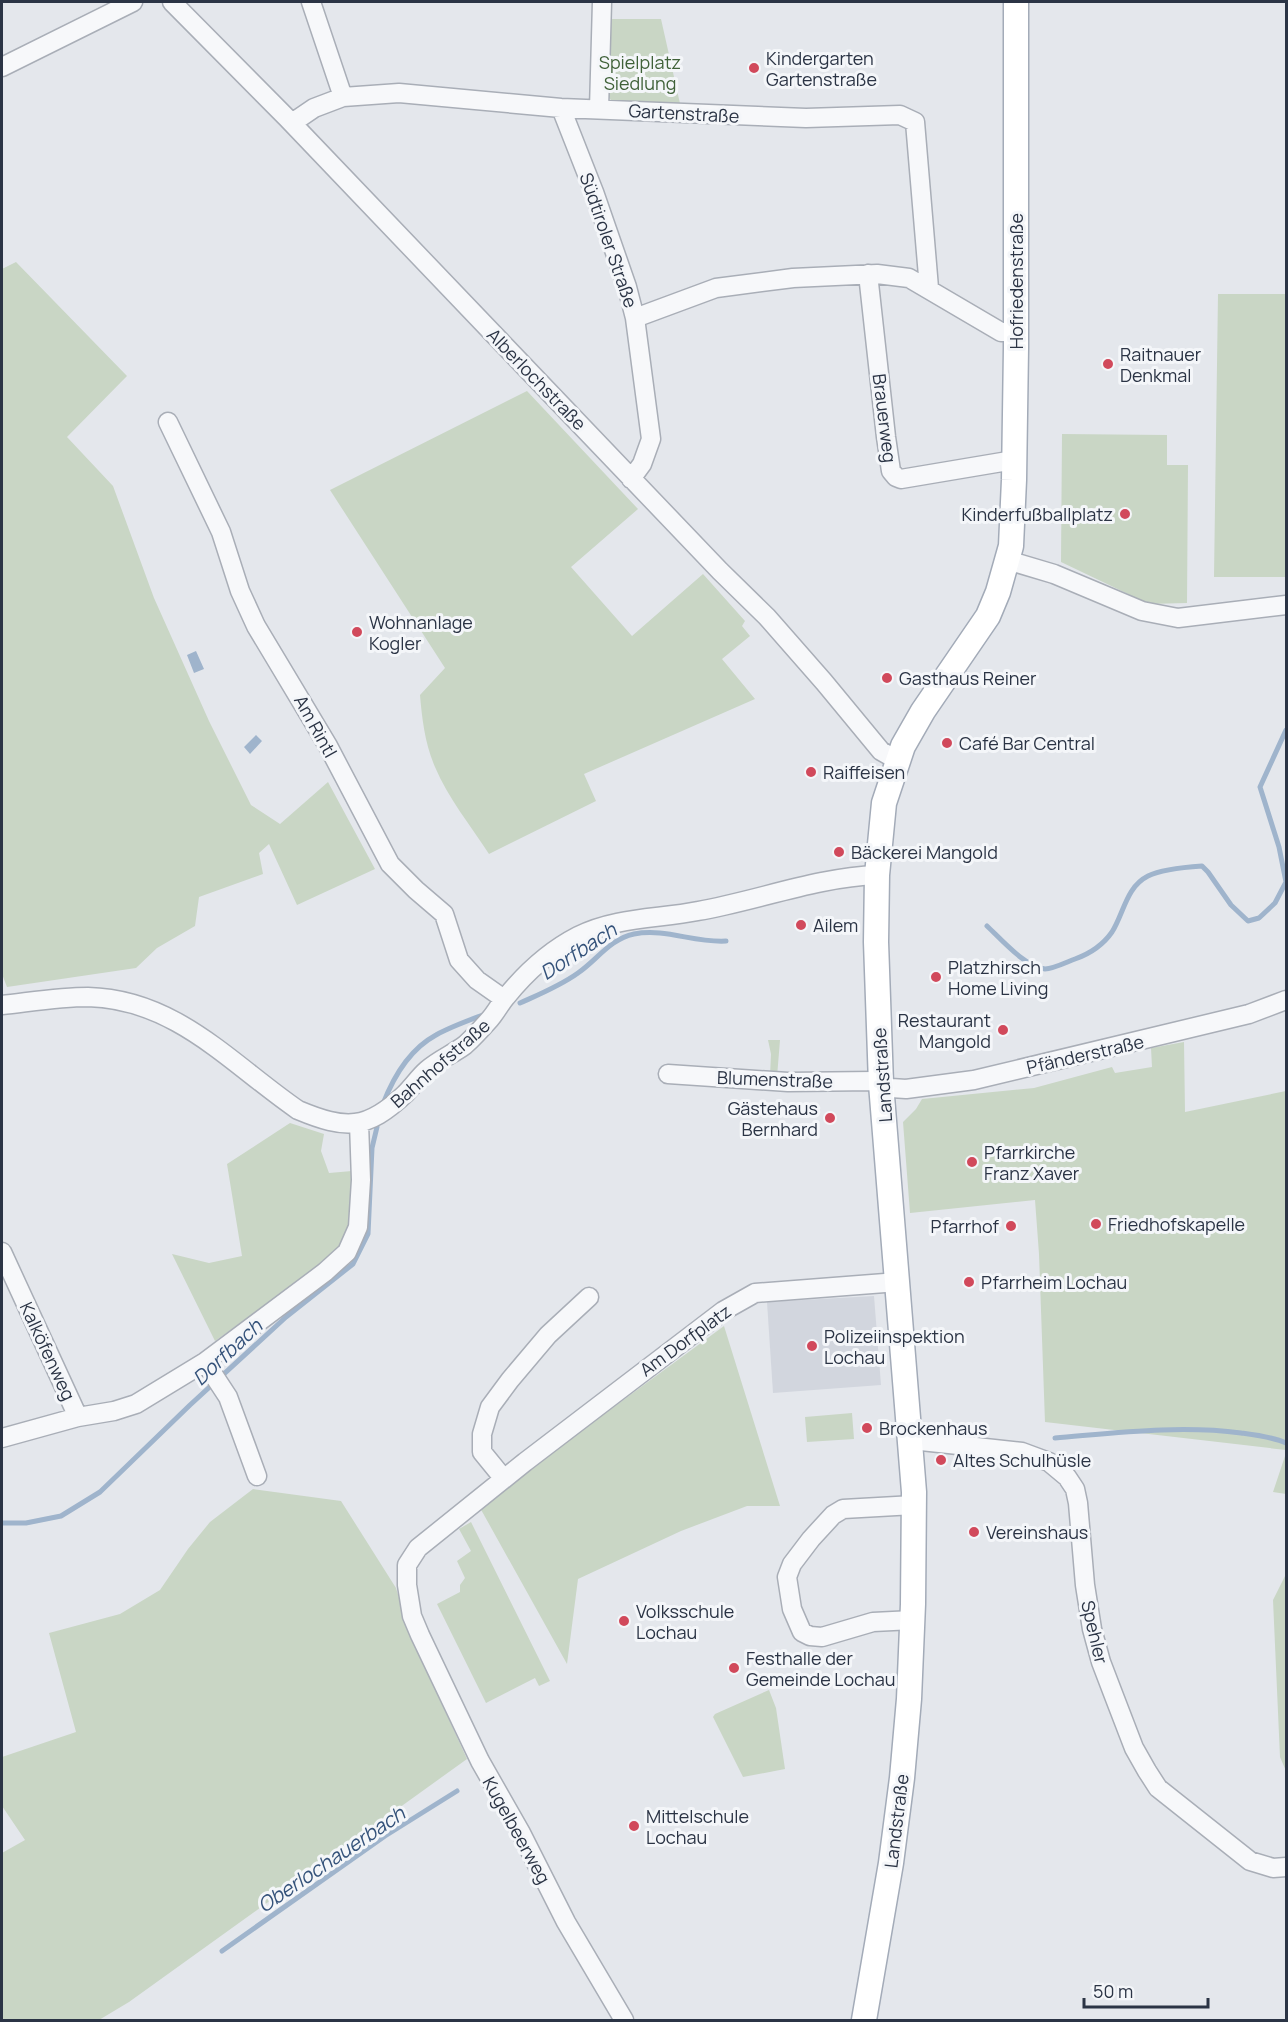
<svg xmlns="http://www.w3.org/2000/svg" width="1288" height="2022" font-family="Manrope,sans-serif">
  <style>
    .built { fill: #d2d6de }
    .green { fill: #c9d6c5 }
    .water { fill: #9fb4cc }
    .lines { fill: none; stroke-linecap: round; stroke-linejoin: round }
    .stream { stroke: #9fb4cc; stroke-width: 5 }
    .minor-casing { stroke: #a9aeb7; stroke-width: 21 }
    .major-casing { stroke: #a3abb8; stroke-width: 27 }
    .minor { stroke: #f7f8fa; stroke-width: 18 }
    .major { stroke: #fff; stroke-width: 24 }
    .poi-dot { fill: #d1495b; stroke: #f4f6f9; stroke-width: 2 }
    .labels { text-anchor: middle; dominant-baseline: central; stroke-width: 6; stroke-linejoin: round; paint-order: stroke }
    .poi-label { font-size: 18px; fill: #2b3445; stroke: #f4f6f9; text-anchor: start }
    .park-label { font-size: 18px; fill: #3f6138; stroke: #f4f6f9 }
    .street-label { font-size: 18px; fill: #2b3445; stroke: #f4f6f9 }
    .water-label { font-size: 20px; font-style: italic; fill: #34527a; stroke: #f4f6f9 }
  </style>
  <rect width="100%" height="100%" fill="#e4e7ec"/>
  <path class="built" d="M 874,1296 L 881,1385 L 773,1393 L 767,1302 Z"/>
  <path class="green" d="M 610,19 L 661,19 L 681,108 L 615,104 L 607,96 Z
    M 16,262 L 127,376 L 67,437 L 113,486 L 154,598 L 209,721 L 251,805 L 280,824 L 328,782 L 375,869 L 297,905 L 269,844 L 259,853 L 263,874 L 199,897 L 195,926 L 157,948 L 136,968 L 7,987 L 2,974 L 2,269 Z
    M 1218,294 L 1286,294 L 1286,577 L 1214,577 Z
    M 527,391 L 638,509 L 571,567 L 632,636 L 703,574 L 745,621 L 742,626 L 750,636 L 722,659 L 755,699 L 584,774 L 596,801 L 489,854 C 471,826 448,798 435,767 C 425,744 422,719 420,695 L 445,668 L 330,490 Z
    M 1062,434 L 1167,435 L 1167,465 L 1188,465 L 1187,603 L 1149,604 L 1061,562 Z
    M 768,1040 L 780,1040 L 777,1077 L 770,1077 L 771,1054 Z
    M 1184,1042 L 1185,1112 L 1286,1091 L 1286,1450 L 1045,1422 L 1039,1254 L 1035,1200 L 910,1213 L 903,1122 L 916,1109 L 922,1099 L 1034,1088 L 1112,1067 L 1115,1073 L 1152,1067 L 1151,1048 Z
    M 290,1123 L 324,1134 L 321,1151 L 329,1173 L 352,1171 L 356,1211 L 347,1241 L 315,1271 L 215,1341 L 172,1254 L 209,1263 L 242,1256 L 227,1164 Z
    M 724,1326 L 780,1506 L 747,1506 L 681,1531 L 578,1579 L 567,1664 L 479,1506 Z
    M 852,1413 L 854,1439 L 807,1442 L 805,1417 Z
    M 1286,1453 L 1286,1494 L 1273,1492 Z
    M 253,1489 L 341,1501 L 396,1588 L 410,1634 L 467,1759 L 129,2002 L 99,2020 L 2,2020 L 2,1853 L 25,1840 L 2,1806 L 2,1757 L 76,1732 L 49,1633 L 120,1614 L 160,1590 L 188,1549 L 210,1522 Z
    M 471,1522 L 550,1681 L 539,1686 L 535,1678 L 486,1703 L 437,1604 L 460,1592 L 460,1585 L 465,1578 L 457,1561 L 471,1551 L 459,1529 Z
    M 1286,1574 L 1286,1771 L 1280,1757 L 1273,1600 Z
    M 769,1690 L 776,1708 L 785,1769 L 743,1777 L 713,1717 L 715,1714 Z"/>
  <path class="water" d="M 196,651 L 204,669 L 194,673 L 187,655 Z
    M 256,735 L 262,741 L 250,754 L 244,747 Z"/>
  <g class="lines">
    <path class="stream" d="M 987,926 C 1001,939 1025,967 1045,969 C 1053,969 1067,962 1075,959 C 1089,954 1103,945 1112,932 C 1124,913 1126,887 1148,876 C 1162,869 1187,867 1202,866 L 1208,872 L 1231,905 L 1248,921 L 1259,918 L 1275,903 L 1286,882 L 1279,847 L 1260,787 L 1286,730
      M 520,1003 C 540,994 560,986 578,973 C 597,960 610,939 634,934 C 666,928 694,943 726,941
      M 383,1104 C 393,1078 410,1049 436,1035 C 450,1027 467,1021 483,1015
      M 1055,1438 C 1116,1433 1179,1425 1241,1433 C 1256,1435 1273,1437 1286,1443
      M 2,1523 L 26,1523 L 61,1516 L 100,1492 L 190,1405 L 286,1317 L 353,1264 L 368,1234 L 372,1148 L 377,1127
      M 222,1951 L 385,1836 L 457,1791"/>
    <defs>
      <path id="minor" d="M 172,2 L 287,118 L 720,571 L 767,617 L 824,682 L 881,751 L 897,760
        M 311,2 L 343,97
        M 2,67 L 133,2
        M 561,108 L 594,192 L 627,287 L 635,318 L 651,439 L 642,464 L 631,479
        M 599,109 L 602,2
        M 292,123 L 314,108 L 343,97 L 399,93 L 561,108 L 806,118 L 900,115 L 915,122 L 929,288
        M 868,274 L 886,437 L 891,471 L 896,477 L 901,479 L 1014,460
        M 635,318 L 716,288 L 793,278 L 877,274 L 909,278 L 1001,332 L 1016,332
        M 168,422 L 221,532 L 240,591 L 256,626 L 328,746 L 390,864 L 416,890 L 444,914 L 459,960 L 477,980 L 504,999
        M 1007,560 L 1054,574 L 1142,611 L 1178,618 L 1286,605
        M 2,1005 C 30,1002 60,997 88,997 C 176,999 231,1064 298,1110 C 346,1130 367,1130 405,1094 C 413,1086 419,1077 427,1070 C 438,1060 453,1054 465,1045 C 474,1037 482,1028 490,1019 C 496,1012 500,1004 506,997 C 527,971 549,951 578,936 C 616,917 658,919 698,911 C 756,901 818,877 877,875
        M 668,1074 L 788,1082 L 874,1081 L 891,1088 L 906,1089 L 974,1080 L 1249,1014 L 1286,1000
        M 2,1252 L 78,1417
        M 205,1362 L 228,1397 L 257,1476
        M 2,1438 L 78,1417 L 114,1411 L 136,1404 L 205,1362 L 325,1272 L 347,1252 L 358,1227 L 361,1180 L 359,1123
        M 910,1442 L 921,1441 L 1022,1452 L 1049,1462 L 1067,1477 L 1075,1489 L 1078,1503 L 1085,1585 L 1092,1629 L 1101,1662 L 1114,1696 L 1134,1748 L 1147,1771 L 1158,1788 L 1250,1861 L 1273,1868 L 1286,1867
        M 504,1479 L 482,1452 L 482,1434 L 490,1407 L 510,1380 L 548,1335 L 589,1297
        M 913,1620 L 873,1622 L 822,1637 L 810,1636 L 802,1632 L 792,1609 L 787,1577 L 792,1564 L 811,1539 L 833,1515 L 843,1509 L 914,1505
        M 624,2020 L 566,1922 L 521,1833 L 480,1761 L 420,1635 L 412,1616 L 407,1585 L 407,1565 L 418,1548 L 525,1462 L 723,1311 L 755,1293 L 898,1282"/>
      <path id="major" d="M 864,2020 L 891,1863 L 902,1778 L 909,1699 L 913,1604 L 914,1492 L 881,1084 L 876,942 L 877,875 L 884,803 L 903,746 L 923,711 L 988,616 L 998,592 L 1011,546 L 1014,480 L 1016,348 L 1016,2"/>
    </defs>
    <use href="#minor" class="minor-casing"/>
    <use href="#major" class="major-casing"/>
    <use href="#minor" class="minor"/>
    <use href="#major" class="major"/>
  </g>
  <g class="poi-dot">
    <circle cx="754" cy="68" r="6"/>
    <circle cx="1108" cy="364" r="6"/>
    <circle cx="1125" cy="514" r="6"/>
    <circle cx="357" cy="632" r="6"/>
    <circle cx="887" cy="678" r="6"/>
    <circle cx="947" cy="743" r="6"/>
    <circle cx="811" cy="772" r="6"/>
    <circle cx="839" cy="852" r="6"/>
    <circle cx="801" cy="925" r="6"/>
    <circle cx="936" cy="977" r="6"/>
    <circle cx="1003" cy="1030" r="6"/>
    <circle cx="830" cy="1118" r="6"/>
    <circle cx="972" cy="1162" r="6"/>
    <circle cx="1096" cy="1224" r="6"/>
    <circle cx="1011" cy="1226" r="6"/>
    <circle cx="969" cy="1282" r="6"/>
    <circle cx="812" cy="1346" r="6"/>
    <circle cx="867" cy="1428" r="6"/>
    <circle cx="941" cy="1460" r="6"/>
    <circle cx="974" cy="1532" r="6"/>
    <circle cx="624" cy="1621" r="6"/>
    <circle cx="734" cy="1668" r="6"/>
    <circle cx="634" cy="1826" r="6"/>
  </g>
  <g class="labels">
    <g class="poi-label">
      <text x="766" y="58">Kindergarten<tspan x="766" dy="21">Gartenstraße</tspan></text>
      <text x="1120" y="354">Raitnauer<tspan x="1120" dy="21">Denkmal</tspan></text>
      <text x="1113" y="514" text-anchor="end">Kinderfußballplatz</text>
      <text x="369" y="622">Wohnanlage<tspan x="369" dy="21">Kogler</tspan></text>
      <text x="899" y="678">Gasthaus Reiner</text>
      <text x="959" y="743">Café Bar Central</text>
      <text x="823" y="772">Raiffeisen</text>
      <text x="851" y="852">Bäckerei Mangold</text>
      <text x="813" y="925">Ailem</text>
      <text x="948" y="967">Platzhirsch<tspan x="948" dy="21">Home Living</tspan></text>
      <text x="991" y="1020" text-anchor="end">Restaurant<tspan x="991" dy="21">Mangold</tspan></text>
      <text x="818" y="1108" text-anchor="end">Gästehaus<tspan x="818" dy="21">Bernhard</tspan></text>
      <text x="984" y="1152">Pfarrkirche<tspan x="984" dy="21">Franz Xaver</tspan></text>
      <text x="1108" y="1224">Friedhofskapelle</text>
      <text x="999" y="1226" text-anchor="end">Pfarrhof</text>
      <text x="981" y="1282">Pfarrheim Lochau</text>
      <text x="824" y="1336">Polizeiinspektion<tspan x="824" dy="21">Lochau</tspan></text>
      <text x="879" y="1428">Brockenhaus</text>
      <text x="953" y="1460">Altes Schulhüsle</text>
      <text x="986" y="1532">Vereinshaus</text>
      <text x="636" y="1611">Volksschule<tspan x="636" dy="21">Lochau</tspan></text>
      <text x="746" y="1658">Festhalle der<tspan x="746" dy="21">Gemeinde Lochau</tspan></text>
      <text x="646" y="1816">Mittelschule<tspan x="646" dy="21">Lochau</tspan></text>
    </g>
    <g class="park-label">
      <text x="640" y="62">Spielplatz<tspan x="640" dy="21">Siedlung</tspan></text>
    </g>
    <g class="street-label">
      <text transform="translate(684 113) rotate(3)">Gartenstraße</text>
      <text transform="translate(609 240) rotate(71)">Südtiroler Straße</text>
      <text transform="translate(1016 281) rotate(-90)">Hofriedenstraße</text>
      <text transform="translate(537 379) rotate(46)">Alberlochstraße</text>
      <text transform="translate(885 418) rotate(83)">Brauerweg</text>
      <text transform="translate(316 726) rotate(61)">Am Rintl</text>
      <text transform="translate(1085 1054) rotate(-13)">Pfänderstraße</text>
      <text transform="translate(440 1063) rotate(-41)">Bahnhofstraße</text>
      <text transform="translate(882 1075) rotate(-94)">Landstraße</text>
      <text transform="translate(775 1079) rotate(2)">Blumenstraße</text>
      <text transform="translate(685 1340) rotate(-36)">Am Dorfplatz</text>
      <text transform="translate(48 1351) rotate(65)">Kalköfenweg</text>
      <text transform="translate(1095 1632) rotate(77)">Spehler</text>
      <text transform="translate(896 1821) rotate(-83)">Landstraße</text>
      <text transform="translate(517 1830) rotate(61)">Kugelbeerweg</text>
    </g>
    <g class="water-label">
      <text transform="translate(578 951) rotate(-33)">Dorfbach</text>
      <text transform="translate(227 1352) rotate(-43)">Dorfbach</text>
      <text transform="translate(331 1859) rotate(-34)">Oberlochauerbach</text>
    </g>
  </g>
  <rect width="1288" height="2022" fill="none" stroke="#2b3445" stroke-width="6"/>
  <path d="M1084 1998v9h124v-9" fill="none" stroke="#2b3445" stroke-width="3"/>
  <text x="1093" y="1998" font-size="18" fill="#2b3445" stroke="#f4f6f9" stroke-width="4.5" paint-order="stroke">50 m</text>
</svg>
